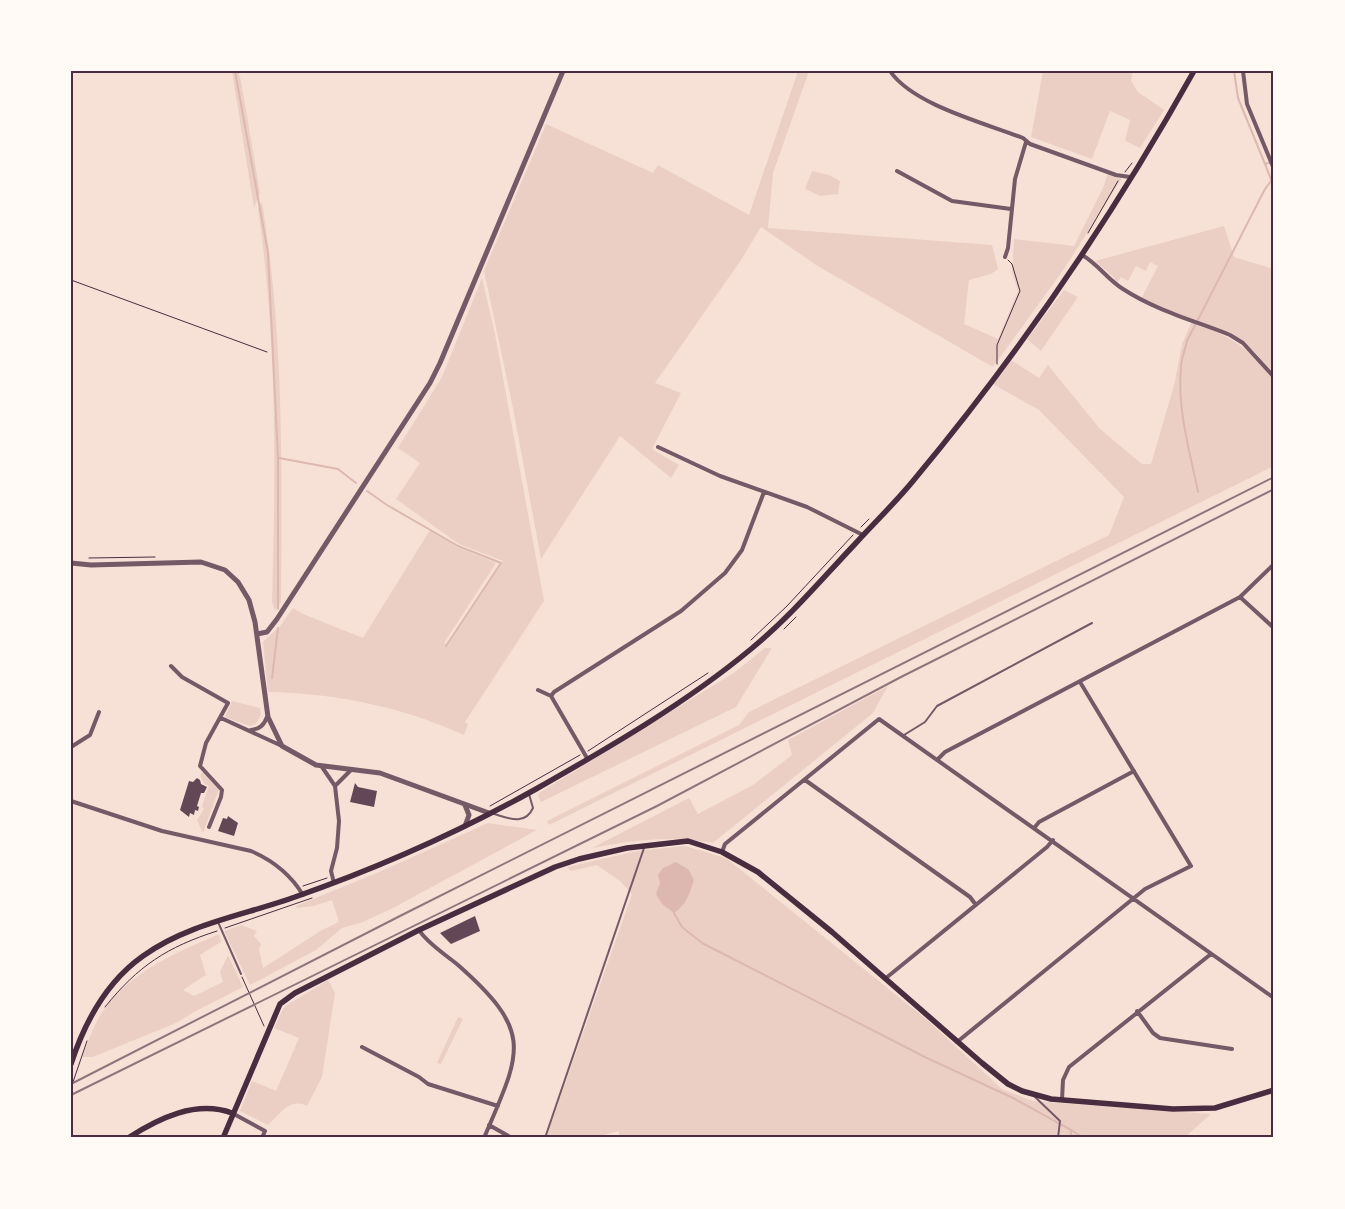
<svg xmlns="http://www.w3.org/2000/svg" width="1345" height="1209" font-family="Arial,sans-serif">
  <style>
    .green { fill: #ebcfc5 }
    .water { fill: #dcb8b0 }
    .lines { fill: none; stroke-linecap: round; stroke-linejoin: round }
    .stream { stroke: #dcb8b0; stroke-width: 2 }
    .building { fill: #644757 }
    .path { stroke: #4a2c40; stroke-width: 1 }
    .service { stroke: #755966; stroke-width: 2 }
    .minor { stroke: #755966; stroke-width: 4 }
    .tertiary { stroke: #755966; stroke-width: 5 }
    .secondary { stroke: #4a2c40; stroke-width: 5.5 }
    .rail { stroke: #8f747c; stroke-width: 2 }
    .neatline { fill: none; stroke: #4a2c40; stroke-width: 2 }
  </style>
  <rect width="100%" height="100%" fill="#f7e1d7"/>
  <path class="green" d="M 232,71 L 238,71 L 241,81 L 260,193 L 254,208 Z
    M 798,71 L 809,71 L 773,173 L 768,228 L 992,245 L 998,269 L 991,274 L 969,280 L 964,324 L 998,339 L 1018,291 L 1012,272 L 1014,239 L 1074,246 L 1103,188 L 1108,173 L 1122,178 L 1066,266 L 993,367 L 816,265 L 761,227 L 741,260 L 655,383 L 681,393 L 652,449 L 679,465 L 671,478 L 620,436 L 541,559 L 513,408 L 484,271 L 546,124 L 653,173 L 658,165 L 749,215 Z
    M 1043,71 L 1133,71 L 1131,81 L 1138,92 L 1164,110 L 1140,148 L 1125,141 L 1130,120 L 1110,111 L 1092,159 L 1031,137 Z
    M 812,171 L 829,175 L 840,181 L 838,194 L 820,196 L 805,189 Z
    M 262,202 C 284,334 282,469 281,602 L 275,611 L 272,602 C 276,470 277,338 258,208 Z
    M 1224,226 L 1234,257 L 1274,269 L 1274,374 L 1253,350 L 1234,336 L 1141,299 L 1158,266 L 1150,262 L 1146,271 L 1136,266 L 1128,281 L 1121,277 L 1117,283 L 1114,280 L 1115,278 L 1095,261 Z
    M 482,278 L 495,334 L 544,601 L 465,722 L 468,724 L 464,735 C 403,707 334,693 268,692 L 263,642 L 280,626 L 293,608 L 303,614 L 363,638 L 430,530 L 457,547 L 496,563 L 444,643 L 448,645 L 503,561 L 459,544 L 396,499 L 420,463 L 398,448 L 442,377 Z
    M 1064,290 L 1078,297 L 1041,351 L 1027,339 Z
    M 1192,321 C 1231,338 1248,345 1274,380 L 1274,466 L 549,825 L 547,821 L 739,725 L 749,712 L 1109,535 L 1124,497 L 1039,410 L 993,384 L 1011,360 L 1039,378 L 1048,365 L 1100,429 L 1142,464 L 1151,464 L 1175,382 L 1182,344 Z
    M 765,648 L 772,648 L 736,707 L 541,802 L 538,796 L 539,793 L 735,672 Z
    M 888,686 L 873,713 L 713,843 C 671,835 633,840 592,848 L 689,798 L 698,814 L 753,785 L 792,755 L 788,740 Z
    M 232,701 L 260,708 L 261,714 L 256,724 L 250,726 L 225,717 Z
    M 203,771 L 219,789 L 203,833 L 197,820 L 204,809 L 202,806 L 209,786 L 205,784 L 200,776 Z
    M 488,823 L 537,830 L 393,908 L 363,922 L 342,928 L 316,950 L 250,985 L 224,931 L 241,925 L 257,931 L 254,936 L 261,944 L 259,949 L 263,968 L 322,930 L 339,922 L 332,900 L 314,906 L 297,908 L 296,906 L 379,872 Z
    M 685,846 L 726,858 L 926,1019 L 1002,1089 L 1033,1101 L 1211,1114 L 1184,1138 L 619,1138 L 619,1131 L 592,1138 L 546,1138 L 632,894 L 621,882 L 597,865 L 571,871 L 567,867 L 637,851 Z
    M 219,934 L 221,942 L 200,955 L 206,975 L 183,990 L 194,996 L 223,982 L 220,972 L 228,955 L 243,987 L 196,1011 L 176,1023 L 93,1057 L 82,1057 C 87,1045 91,1032 97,1021 C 122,975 173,954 219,934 Z
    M 328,980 L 335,993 L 322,1077 L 307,1106 C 290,1097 280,1114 268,1125 L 240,1111 L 252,1081 L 276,1091 L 299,1038 L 274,1028 L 284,1007 Z
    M 458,1017 L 463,1019 L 441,1064 L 437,1063 Z"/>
  <path class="water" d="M 676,862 L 688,869 L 694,880 C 690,893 686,905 674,913 L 662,904 L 656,894 L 660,883 L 658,875 L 663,868 Z"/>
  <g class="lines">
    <path class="stream" d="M 235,71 L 268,253 L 278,458 L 278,609
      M 1234,71 L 1238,98 L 1265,164 L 1274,161
      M 1265,164 L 1274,187
      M 279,458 L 338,469 L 356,483
      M 367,491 L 387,505 L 458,546 L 501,563 L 446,646
      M 1198,492 C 1190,452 1177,409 1181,368 C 1181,359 1185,350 1187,341 L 1265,189 L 1271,181
      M 272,678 L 278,628
      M 674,913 L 682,927 L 702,943 L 927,1058 L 1013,1098 L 1071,1130 L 1071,1138
      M 1071,1130 L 1084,1138"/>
  </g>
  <path class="building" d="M 197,778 L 200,780 L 201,784 L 207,787 L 204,793 L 201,793 L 197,806 L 199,807 L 198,811 L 195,810 L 194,815 L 190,813 L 189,817 L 180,810 L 189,781 L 193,782 Z
    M 355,783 L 358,787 L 377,791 L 374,807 L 350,802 Z
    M 228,816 L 238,823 L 234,836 L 218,831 L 223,818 L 227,819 Z
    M 475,916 L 480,931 L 451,944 L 440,933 Z"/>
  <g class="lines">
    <path class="path" d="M 1125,172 L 1132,163
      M 1088,233 L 1118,181
      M 71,280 L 267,352
      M 997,364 L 997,345 L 1020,291 L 1012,264 L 1008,260
      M 861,527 L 869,519
      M 89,558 L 155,557
      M 784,629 L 796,617
      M 751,640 L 787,606 L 853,535
      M 588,751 L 708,673
      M 490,806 L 580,755
      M 303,886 L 327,878
      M 225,928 L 312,898
      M 242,977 L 264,1026
      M 105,1007 C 138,966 167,947 217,931
      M 71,1088 L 87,1041"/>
    <path class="service" d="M 904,735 L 925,722 L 937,706 L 1092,623
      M 494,814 C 508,818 525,826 533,808 L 529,794
      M 218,922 L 241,974
      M 1034,1096 L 1060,1121 L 1058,1138
      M 545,1138 L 644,848"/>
    <path class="minor" d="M 890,71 C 913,105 985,123 1023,138 L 1030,144 L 1116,175 L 1130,177
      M 1243,71 L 1247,104 L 1274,169
      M 897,171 L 952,201 L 1011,209
      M 1082,255 C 1098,264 1108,280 1123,289 C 1155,310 1195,321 1230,335 L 1243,343 L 1274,377
      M 1005,257 L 1008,248 L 1015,179 L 1026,142
      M 658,447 L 720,476 L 807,507 L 863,535
      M 1240,597 L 1274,628
      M 171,666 L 182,677 L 228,703 L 206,743 L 200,766 L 222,790 L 221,797 L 209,827
      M 538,690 L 551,696
      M 221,718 L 282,746
      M 251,730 C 260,729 264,725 267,717
      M 71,747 L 90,735 L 99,712
      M 587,758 L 551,696 L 554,692 L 681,611 L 725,573 L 742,550 L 764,492
      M 938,759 L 945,752 L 1240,597 L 1274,564
      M 322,767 L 335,786 L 339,821 L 337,848 L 331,871 L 334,883
      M 805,780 L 970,897 L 976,905
      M 335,786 L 352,769
      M 71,801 L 162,831 L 251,851 C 272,860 291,875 303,895
      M 1035,827 L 1039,822 L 1134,771
      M 722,852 L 725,844 L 879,719 L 1274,998
      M 419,930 C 427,943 446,955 458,965 C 535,1033 521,1051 484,1138
      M 886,978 L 1047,847 L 1053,840
      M 1137,1011 L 1153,1033 L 1160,1038 L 1232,1049
      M 957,1042 L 1145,889 L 1191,866 L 1080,682
      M 362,1047 L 419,1077 L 428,1084 L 498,1106
      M 1062,1100 L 1063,1080 L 1069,1067 L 1211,954
      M 232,1113 L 265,1131 L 262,1138
      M 489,1125 L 512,1138"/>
    <path class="tertiary" d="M 71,563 L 91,565 L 201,562 L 225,570 L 238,582 L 249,600 L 255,622 L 268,717 L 282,746 L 316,765 L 380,773 L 489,813
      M 257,634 L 267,632 L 277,619 L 430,383 L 440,363 L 563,71
      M 465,805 L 469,815 L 465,826"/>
    <path class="secondary" d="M 71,1064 C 85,1021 106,982 143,956 C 187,924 245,915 295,897 C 378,868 459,832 536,789 C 610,747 686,703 751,649 C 789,618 821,580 855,544 C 874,523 895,503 913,481 C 1019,354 1113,216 1194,71
      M 128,1138 C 159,1118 196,1100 232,1113
      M 223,1138 L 280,1004 L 295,993 L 419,930 L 555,867 L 579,859 L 627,848 L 688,841 L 722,852 L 758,872 L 832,932 L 982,1063 L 1008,1084 L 1022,1091 L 1051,1099 L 1173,1109 L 1215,1108 L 1274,1090"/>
    <path class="rail" d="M 71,1084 L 400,916 L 1274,477
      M 71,1095 L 657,806 L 901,677 L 1274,489"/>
  </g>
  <rect width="1345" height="1209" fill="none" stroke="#fffaf5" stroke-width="145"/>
  <rect x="72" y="72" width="1200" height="1064" class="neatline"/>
</svg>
